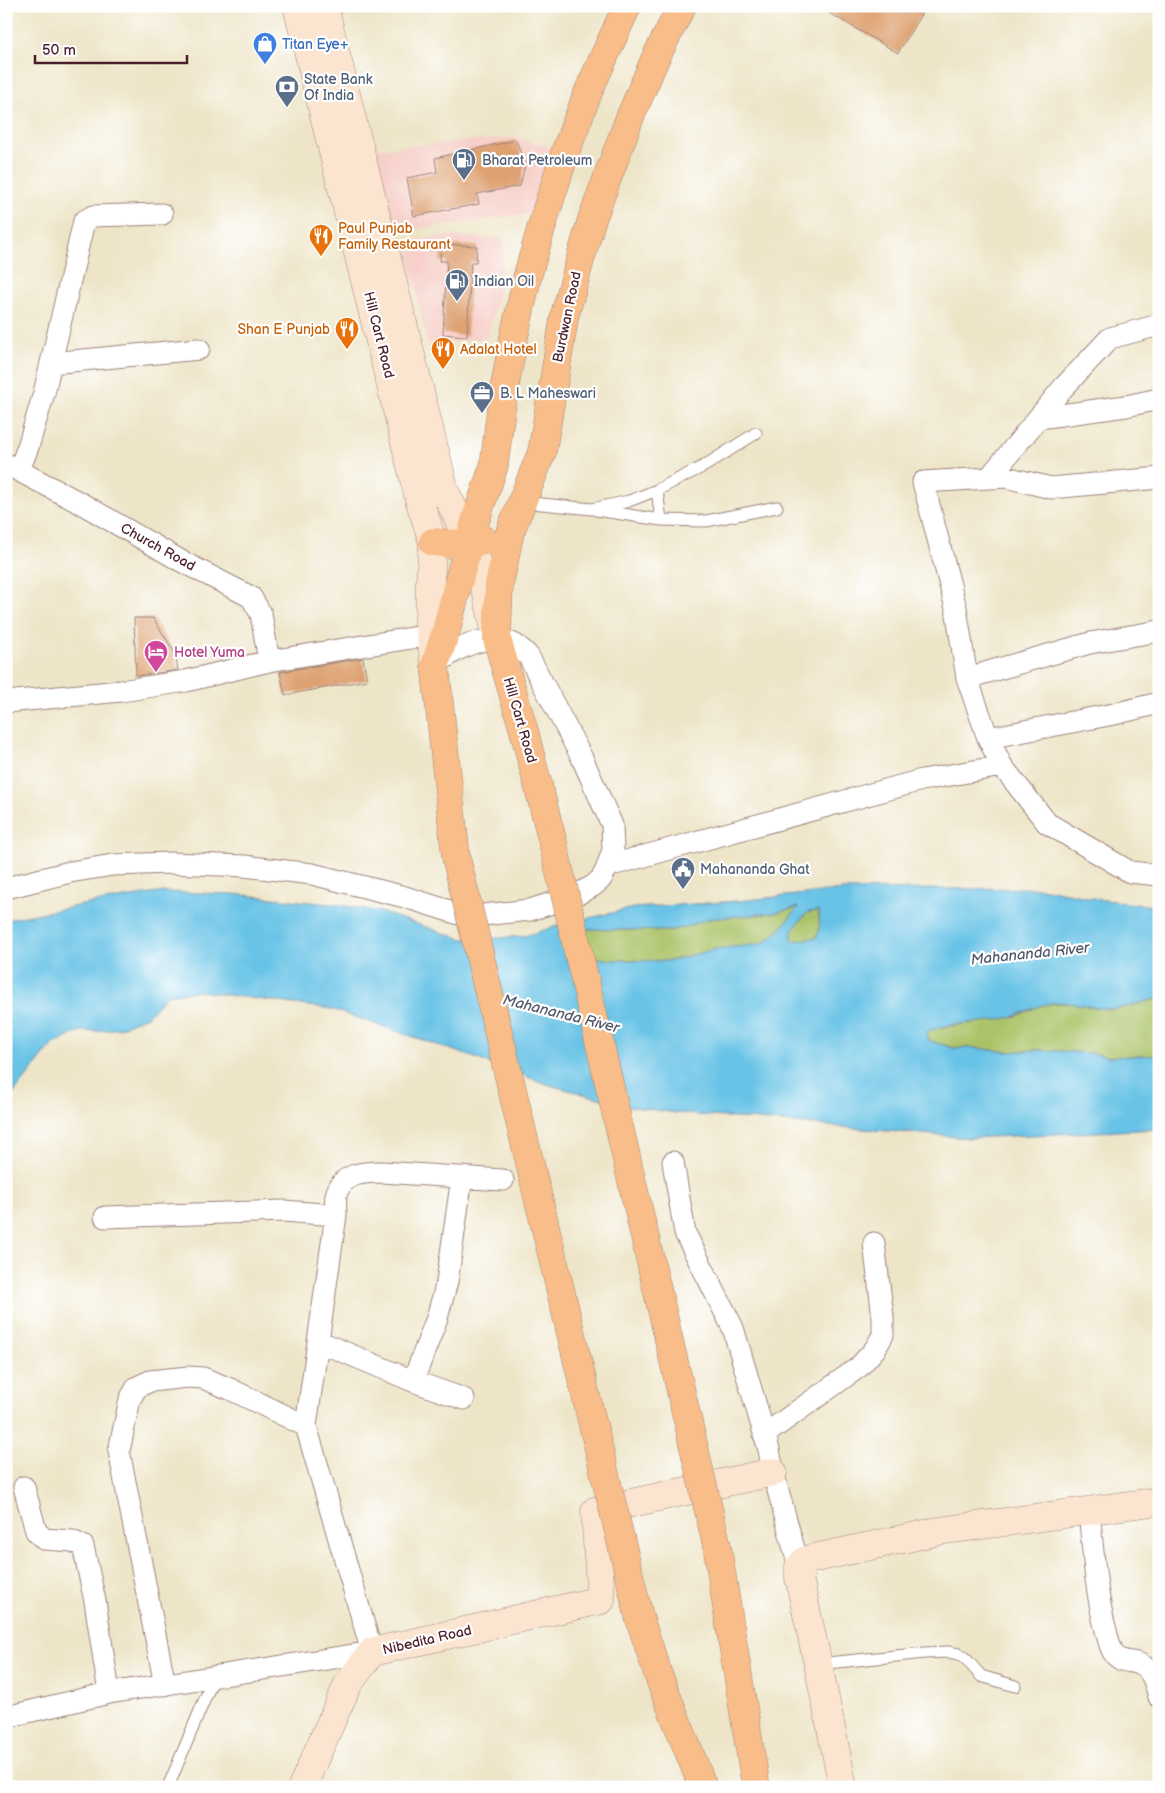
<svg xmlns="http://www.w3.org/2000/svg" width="1165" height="1793" font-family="'Balsamiq Sans',sans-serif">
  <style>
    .built { fill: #f7d0c9 }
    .green { fill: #abc368; stroke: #7a714a }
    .water { fill: #68c3e6; stroke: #597188; fill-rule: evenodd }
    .building { fill: #dea272 }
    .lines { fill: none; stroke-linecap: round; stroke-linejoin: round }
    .lane-casing { stroke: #9c827a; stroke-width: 13 }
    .street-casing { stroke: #9c827a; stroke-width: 23 }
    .secondary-casing { stroke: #9c827a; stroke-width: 29 }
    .primary-casing { stroke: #9c827a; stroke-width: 29 }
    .lane { stroke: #fff; stroke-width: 11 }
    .street { stroke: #fff; stroke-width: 21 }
    .secondary { stroke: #fce5d0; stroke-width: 28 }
    .primary { stroke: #f8bd89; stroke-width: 28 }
    .primary-bridge-casing { stroke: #9c827a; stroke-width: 29; stroke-linecap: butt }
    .primary-bridge { stroke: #f8bd89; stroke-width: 28 }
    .labels { text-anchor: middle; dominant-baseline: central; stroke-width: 4.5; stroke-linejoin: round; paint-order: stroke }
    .shop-label { font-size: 14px; fill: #366cbe; stroke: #fff; text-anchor: start }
    .service-label { font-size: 14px; fill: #4e5e75; stroke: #fff; text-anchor: start }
    .food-label { font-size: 14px; fill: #c56008; stroke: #fff; text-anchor: start }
    .street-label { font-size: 14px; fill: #4a1f2b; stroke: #fff }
    .hotel-label { font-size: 14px; fill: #b23c85; stroke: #fff; text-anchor: start }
    .water-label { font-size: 15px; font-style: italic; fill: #54586c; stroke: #fff }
  </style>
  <rect width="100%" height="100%" fill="#fff"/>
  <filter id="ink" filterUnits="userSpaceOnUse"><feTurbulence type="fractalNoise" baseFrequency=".02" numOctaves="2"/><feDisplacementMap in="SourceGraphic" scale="10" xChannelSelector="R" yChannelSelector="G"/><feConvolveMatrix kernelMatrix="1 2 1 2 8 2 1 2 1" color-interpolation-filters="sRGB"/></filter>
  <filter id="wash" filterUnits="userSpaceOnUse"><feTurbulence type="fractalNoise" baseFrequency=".0096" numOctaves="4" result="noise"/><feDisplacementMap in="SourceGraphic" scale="20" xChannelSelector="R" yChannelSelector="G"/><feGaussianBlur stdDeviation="1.12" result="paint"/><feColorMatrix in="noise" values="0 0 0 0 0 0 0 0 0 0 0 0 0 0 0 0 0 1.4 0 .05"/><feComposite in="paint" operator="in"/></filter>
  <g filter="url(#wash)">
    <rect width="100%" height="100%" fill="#eee5c8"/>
    <path class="built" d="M 515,137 L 559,150 L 539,212 L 395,232 L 371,149 Z
      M 447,236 L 504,239 L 503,266 L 488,338 L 427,344 L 406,241 Z"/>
    <path class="green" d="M 799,907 L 779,931 L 761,944 L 715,949 L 670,961 L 611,960 L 592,957 L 574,931 L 588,929 L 668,931 L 686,927 L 707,919 L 773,913 Z
      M 818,911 C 820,919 821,931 816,938 L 793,941 C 788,930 801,920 808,912 Z
      M 1159,998 L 1159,1055 L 1110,1057 L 1091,1053 L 1038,1050 L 1008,1052 L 976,1048 L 954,1048 L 930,1041 L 926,1036 L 926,1032 L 932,1029 L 1017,1016 L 1043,1004 L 1069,1003 L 1108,1009 L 1125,1007 Z"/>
    <path class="water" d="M 1040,888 L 1098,899 L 1159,907 L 1159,998 C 1142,1002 1123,1010 1106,1009 C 1088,1007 1071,1001 1053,1003 C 1033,1005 1018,1018 998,1020 C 977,1023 945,1023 926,1032 L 926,1036 L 930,1041 L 954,1048 L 976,1048 L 1008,1052 L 1038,1050 L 1091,1053 L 1110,1057 L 1159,1055 L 1159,1129 L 969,1138 L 677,1113 L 632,1107 L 550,1085 L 458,1052 L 331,1009 L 198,991 L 167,995 L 147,1016 L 120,1028 L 98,1031 L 80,1031 L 52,1045 L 6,1103 L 6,920 L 92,903 L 164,892 L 234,894 L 339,905 L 381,912 L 462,939 L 484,939 L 525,936 L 563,924 L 633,908 L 738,901 L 843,890 ZM 798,907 L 779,931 L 761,944 L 715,949 L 670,961 L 611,960 L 592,957 L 574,931 L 588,929 L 668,931 L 686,927 L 707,919 L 773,913 ZM 818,911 C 820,919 821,931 816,938 L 793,941 C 788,930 801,920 808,912 Z"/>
    <g id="blocks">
      <path class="building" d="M 817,6 L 926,6 L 898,53 Z
        M 516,140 L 525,165 L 520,186 L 477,194 L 479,204 L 414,216 L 407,178 L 437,172 L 435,158 Z
        M 441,244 L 477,246 L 476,262 L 471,262 L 467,336 L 443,334 L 447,261 L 440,261 Z
        M 134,618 L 153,618 L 175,653 L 178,670 L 136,676 Z
        M 363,658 L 367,680 L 285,695 L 280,672 Z"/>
    </g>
  </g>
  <g filter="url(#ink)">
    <use href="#blocks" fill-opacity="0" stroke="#9c827a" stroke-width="1"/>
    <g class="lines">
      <defs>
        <path id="lane" d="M 657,490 L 661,520
          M 522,502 L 592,509 L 629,501 L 657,490 L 706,465 L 756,433
          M 596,510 L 661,520 L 706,521 L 777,507
          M 818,1664 L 925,1653 L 948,1652 L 959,1654 L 965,1658 L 981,1676 L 1015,1686
          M 168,1787 L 214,1677"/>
        <path id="street" d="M 51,363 L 199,349
          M 1039,418 L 1126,406 L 1159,399
          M 6,464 L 84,505 L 181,561 L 251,597 L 261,614 L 269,661
          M 19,470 L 28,447 L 44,393 L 84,221 L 93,216 L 162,214
          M 989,478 L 1062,389 L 1110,338 L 1159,325
          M 1159,478 L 1051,488 L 1006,477 L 923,482 L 956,608 L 967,678 L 988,738 L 1002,766 L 1047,823 L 1130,872 L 1159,875
          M 967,678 L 1090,643 L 1159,631
          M 6,702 L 121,691 L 186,681 L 269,661 L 430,635
          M 988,738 L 1114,714 L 1159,703
          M 608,866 L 922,780 L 1002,766
          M 6,888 L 70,872 L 113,865 L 171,863 L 244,866 L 312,874 L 405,897 L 459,914 L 474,916 L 530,910 L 574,896 L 593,886 L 601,879 L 606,870 L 613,850 L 612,825 L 582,758 L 529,657 C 502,624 462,644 435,665
          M 673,1162 L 685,1233 L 733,1328 L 769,1450 L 773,1472 L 799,1567
          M 105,1217 L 283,1211 L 336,1215
          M 318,1341 L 413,1381 L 464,1399
          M 413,1381 L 437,1318 L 447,1282 L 462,1177
          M 764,1435 L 859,1367 L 875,1349 L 883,1335 L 883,1317 L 874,1243
          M 24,1487 L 36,1531 L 44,1539 L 72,1541 L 83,1546 L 95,1601 L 109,1693
          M 1089,1511 C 1093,1549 1095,1586 1104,1623 C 1107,1633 1108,1643 1113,1652 C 1120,1664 1131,1660 1140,1664 C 1152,1669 1156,1685 1159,1697
          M 165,1685 L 119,1451 L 130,1399 L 137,1387 L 150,1381 L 188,1377 L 203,1378 L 230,1389 L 306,1426
          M 6,1717 L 109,1693 L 372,1652 L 306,1426 L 336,1215 C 336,1209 335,1201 336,1195 C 342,1173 363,1172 382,1172 L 503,1180"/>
        <path id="secondary" d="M 297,6 L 419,499 L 433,542 L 430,582 L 429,624 L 435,665
          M 324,6 L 445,492 C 467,534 485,579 494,625
          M 302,1787 L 348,1684 L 372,1652 L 601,1600 L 595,1511 L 773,1472
          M 843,1787 L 818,1664 L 799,1578 L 799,1567 L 806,1560 L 939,1531 L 1159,1501"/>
        <path id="primary" d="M 433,542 L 451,544 L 485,541
          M 552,839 L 524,731 L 497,639 L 499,585 L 510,532 L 542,452 L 565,314 L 591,222 L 630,117 L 656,57 L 682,6
          M 456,857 L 435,665 L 446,631 L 461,572 L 476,518 L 494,466 L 502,401 L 514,337 L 528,274 L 546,212 L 566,150 L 589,90 L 627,6
          M 717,1546 L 756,1787
          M 640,1620 L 659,1677 L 703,1787"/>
      </defs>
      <use href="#lane" class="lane-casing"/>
      <use href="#street" class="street-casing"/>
      <use href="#secondary" class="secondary-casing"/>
      <use href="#primary" class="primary-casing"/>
      <use href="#lane" class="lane"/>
      <use href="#street" class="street"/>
      <use href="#secondary" class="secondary"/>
      <use href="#primary" class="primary"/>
      <defs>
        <path id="primary-bridge" d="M 552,839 L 717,1546
          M 456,857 L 640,1620"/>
      </defs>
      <use href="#primary-bridge" class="primary-bridge-casing"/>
      <use href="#primary-bridge" class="primary-bridge"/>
    </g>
  </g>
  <defs>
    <symbol id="shop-pin" viewBox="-11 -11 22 30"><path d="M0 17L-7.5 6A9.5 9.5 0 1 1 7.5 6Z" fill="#3f7fe0" stroke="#fff"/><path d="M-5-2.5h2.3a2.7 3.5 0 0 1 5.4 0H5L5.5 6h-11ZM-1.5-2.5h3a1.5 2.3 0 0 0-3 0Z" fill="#fff"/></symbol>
    <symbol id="bank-pin" viewBox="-11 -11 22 30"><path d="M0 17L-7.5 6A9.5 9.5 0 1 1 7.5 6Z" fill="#5c6f8a" stroke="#fff"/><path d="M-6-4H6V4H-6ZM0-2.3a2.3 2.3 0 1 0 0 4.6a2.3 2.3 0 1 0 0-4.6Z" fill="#fff"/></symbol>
    <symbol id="fuel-pin" viewBox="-11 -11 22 30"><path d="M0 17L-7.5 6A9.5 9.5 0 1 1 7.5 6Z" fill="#5c6f8a" stroke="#fff"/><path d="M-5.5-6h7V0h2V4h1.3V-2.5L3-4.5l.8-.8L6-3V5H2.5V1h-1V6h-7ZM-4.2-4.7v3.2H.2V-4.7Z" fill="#fff"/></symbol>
    <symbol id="restaurant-pin" viewBox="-11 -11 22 30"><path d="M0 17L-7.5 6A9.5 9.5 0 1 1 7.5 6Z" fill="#e8710a" stroke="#fff"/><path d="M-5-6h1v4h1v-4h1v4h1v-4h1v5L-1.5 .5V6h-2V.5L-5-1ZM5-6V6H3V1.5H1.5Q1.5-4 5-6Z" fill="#fff"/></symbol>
    <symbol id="office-pin" viewBox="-11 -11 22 30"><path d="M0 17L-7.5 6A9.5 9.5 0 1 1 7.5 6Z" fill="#5c6f8a" stroke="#fff"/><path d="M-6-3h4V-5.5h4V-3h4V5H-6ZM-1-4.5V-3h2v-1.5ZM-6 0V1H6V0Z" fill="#fff"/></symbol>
    <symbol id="hotel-pin" viewBox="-11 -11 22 30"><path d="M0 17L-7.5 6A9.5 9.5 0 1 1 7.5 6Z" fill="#d1479c" stroke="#fff"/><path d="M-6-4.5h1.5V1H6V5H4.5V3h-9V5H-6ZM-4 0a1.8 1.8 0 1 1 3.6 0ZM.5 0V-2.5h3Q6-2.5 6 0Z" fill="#fff"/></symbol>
    <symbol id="civic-pin" viewBox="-11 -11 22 30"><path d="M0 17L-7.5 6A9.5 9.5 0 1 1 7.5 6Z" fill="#5c6f8a" stroke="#fff"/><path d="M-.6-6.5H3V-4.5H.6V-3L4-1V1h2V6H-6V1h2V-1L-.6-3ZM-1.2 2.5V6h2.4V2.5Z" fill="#fff"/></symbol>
  </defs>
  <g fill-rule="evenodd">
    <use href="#shop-pin" x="251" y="30" width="28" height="38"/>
    <use href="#bank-pin" x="273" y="73" width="28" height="38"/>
    <use href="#fuel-pin" x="450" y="146" width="28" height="38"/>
    <use href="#restaurant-pin" x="307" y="222" width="28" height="38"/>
    <use href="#fuel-pin" x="443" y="267" width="28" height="38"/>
    <use href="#restaurant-pin" x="333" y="315" width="28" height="38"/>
    <use href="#restaurant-pin" x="429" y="335" width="28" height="38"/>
    <use href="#office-pin" x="468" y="379" width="28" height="38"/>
    <use href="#hotel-pin" x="142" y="638" width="28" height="38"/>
    <use href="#civic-pin" x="669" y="855" width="28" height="38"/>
  </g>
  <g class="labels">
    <g class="shop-label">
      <text x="282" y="44">Titan Eye+</text>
    </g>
    <g class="service-label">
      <text x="304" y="79">State Bank<tspan x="304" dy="16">Of India</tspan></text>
      <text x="482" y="160">Bharat Petroleum</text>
      <text x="474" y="281">Indian Oil</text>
      <text x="500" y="393">B. L Maheswari</text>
      <text x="700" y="869">Mahananda Ghat</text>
    </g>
    <g class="food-label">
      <text x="338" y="228">Paul Punjab<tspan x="338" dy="16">Family Restaurant</tspan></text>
      <text x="330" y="329" text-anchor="end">Shan E Punjab</text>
      <text x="460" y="349">Adalat Hotel</text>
    </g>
    <g class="street-label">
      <text transform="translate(567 317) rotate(-78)">Burdwan Road</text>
      <text transform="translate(379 335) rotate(76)">Hill Cart Road</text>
      <text transform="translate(158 547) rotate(29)">Church Road</text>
      <text transform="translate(520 720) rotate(74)">Hill Cart Road</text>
      <text transform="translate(427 1640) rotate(-13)">Nibedita Road</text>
    </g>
    <g class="hotel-label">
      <text x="174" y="652">Hotel Yuma</text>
    </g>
    <g class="water-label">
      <text transform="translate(1030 954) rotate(-6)">Mahananda River</text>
      <text transform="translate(561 1014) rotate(14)">Mahananda River</text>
    </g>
  </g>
  <rect width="1165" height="1793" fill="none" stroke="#fff" stroke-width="25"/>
  <path d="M35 55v8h152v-8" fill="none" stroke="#4a1f2b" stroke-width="2.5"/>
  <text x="42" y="55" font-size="15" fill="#4a1f2b" stroke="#ffffff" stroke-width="4" paint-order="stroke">50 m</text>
</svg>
